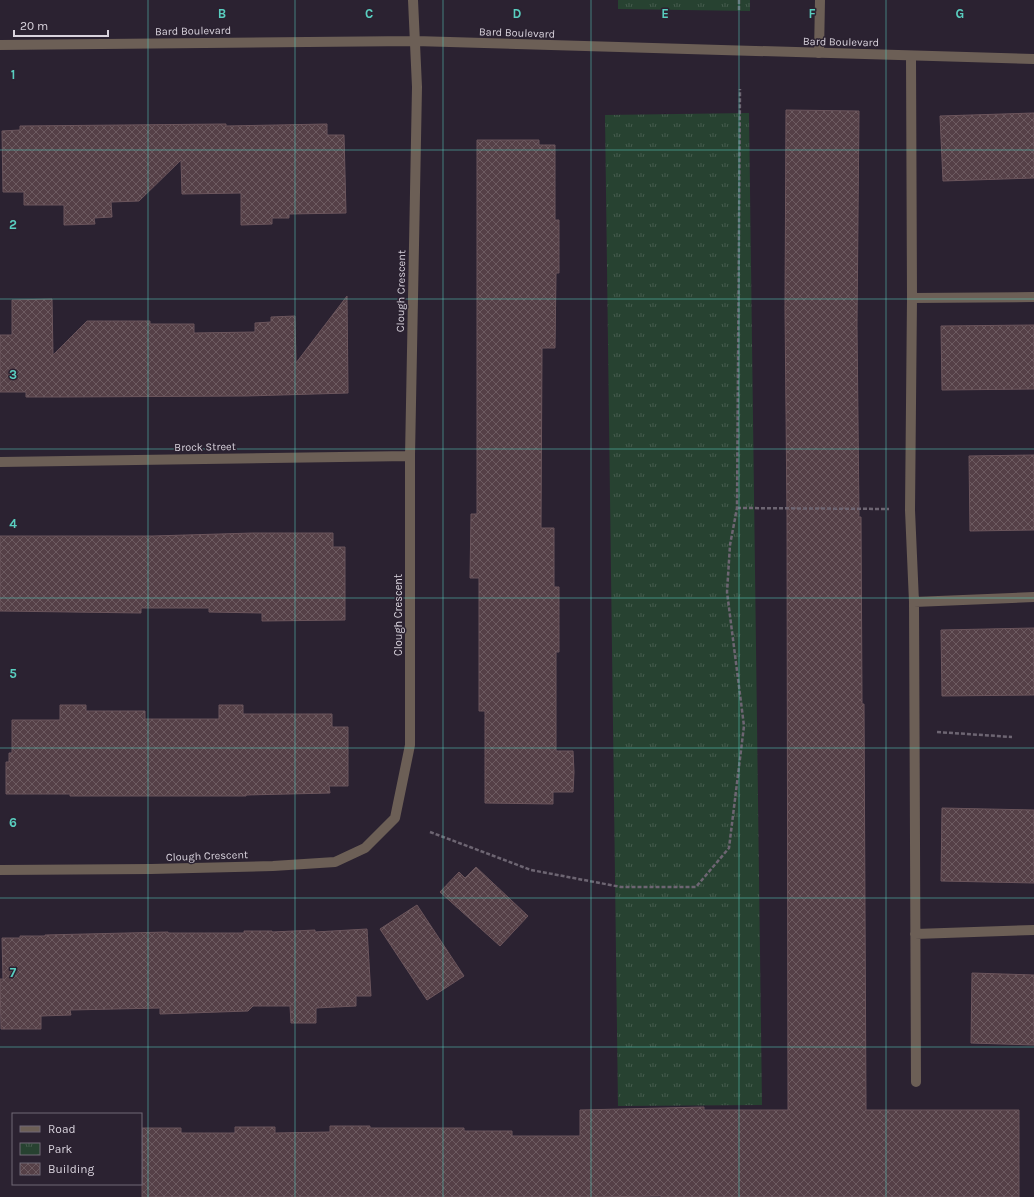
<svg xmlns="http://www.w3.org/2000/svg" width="1034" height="1197" font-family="Karla,sans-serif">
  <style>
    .park { fill: url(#park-tufts) }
    .building { fill: url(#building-cross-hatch); stroke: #6b555c }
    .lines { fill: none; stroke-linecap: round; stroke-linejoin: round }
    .path { stroke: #6d6572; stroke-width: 2.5; stroke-dasharray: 4 2; stroke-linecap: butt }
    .lane { stroke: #6c5f56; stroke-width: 10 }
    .street { stroke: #6c5f56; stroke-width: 10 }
    .grid { fill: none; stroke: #59cebf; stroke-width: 1; stroke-opacity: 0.55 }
    .labels { text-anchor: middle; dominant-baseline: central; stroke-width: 3; stroke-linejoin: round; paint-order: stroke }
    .street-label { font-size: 11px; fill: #d9d3dd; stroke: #2b2231 }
    .grid-label { font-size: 13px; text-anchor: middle; font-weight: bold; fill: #59cebf; stroke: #2b2231; stroke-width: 3; stroke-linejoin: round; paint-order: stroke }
  </style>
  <defs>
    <pattern id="park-tufts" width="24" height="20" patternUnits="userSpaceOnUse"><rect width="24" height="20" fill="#274231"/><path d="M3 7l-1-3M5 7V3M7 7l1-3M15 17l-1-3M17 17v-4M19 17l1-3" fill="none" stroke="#465c4e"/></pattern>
    <pattern id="building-cross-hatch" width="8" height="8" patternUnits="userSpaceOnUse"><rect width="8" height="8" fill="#554047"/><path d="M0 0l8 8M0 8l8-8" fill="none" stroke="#6d5b61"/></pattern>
  </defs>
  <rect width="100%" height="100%" fill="#2b2231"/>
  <path class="park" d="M 618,0 L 750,0 L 750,11 L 618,9 Z
    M 749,113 L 762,1105 L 618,1106 L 605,115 Z"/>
  <path class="building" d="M 786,110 L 859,111 L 857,325 L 859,517 L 861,517 L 862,704 L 864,704 L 866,1110 L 1019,1110 L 1019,1197 L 661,1197 L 661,1196 L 592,1197 L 142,1197 L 142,1128 L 181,1128 L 181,1133 L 235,1133 L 235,1127 L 275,1127 L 275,1133 L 330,1132 L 330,1126 L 370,1126 L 370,1128 L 464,1128 L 464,1131 L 512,1131 L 512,1136 L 580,1136 L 580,1110 L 704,1107 L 704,1110 L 788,1110 L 787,517 L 785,308 Z
    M 1034,113 L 1034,178 L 943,181 L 940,116 Z
    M 226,124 L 226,126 L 327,124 L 327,135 L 344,135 L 346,213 L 289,214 L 289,218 L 272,218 L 272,224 L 241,225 L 241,193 L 182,194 L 181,160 L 139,201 L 111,202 L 112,217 L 94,218 L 95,224 L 64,225 L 64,205 L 24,205 L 24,192 L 3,192 L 2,131 L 20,130 L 20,126 Z
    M 477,140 L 539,140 L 539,145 L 555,145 L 555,220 L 559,220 L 559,273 L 556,273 L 555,348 L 542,348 L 541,528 L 554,528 L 554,587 L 559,587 L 559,652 L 556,652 L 556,751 L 573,751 L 574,772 L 573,792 L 553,792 L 553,804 L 485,803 L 485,711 L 479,711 L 479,578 L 470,578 L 471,514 L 477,514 Z
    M 347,296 L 348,393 L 247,396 L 61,397 L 26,397 L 26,392 L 0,392 L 0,335 L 12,335 L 12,300 L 52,299 L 53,355 L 87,321 L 150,321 L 150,324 L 194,324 L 194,333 L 255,332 L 255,323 L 271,322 L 271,317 L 295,316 L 296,363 Z
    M 1034,325 L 1034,389 L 942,390 L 941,326 Z
    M 1034,455 L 1034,530 L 970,531 L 969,456 Z
    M 253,533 L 333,533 L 333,547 L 345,547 L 345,620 L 262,621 L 262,613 L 209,612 L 209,608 L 141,608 L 141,613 L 0,611 L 0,536 L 153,536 Z
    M 1034,628 L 1034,695 L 942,696 L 941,630 Z
    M 60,705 L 86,705 L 86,711 L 145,711 L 145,719 L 219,719 L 219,705 L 243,705 L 243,714 L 332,714 L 332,727 L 348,727 L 348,786 L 329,786 L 330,793 L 246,795 L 246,796 L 70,796 L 70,794 L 6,794 L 6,762 L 9,762 L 9,753 L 12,753 L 12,720 L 60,720 Z
    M 942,808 L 1034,810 L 1034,883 L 941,881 Z
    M 476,867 L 528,916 L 500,946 L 440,892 L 459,872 L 465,878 Z
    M 417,905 L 464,976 L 427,1000 L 380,929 Z
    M 367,929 L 371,996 L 356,996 L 356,1006 L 316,1008 L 316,1023 L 291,1023 L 290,1006 L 253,1006 L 248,1011 L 160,1014 L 160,1008 L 70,1010 L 71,1015 L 41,1016 L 41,1029 L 1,1029 L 0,979 L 3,979 L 2,938 L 20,938 L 20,936 L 45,936 L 45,935 L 168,932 L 168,933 L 244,933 L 244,931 L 272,931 L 272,932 L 315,930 L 315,932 Z
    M 972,973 L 1034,975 L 1034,1045 L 971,1043 Z"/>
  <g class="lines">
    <path class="path" d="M 739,0 L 739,12
      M 737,508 L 889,509
      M 937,732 L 1012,737
      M 430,832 L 531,870 L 621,887 L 696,887 L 729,848 L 744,726 L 727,592 L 730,545 L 737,508 L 740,89"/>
    <path class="lane" d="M 819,53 L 820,0
      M 911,56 L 912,298 L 910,510 L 914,602 L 916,1082
      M 912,298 L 1034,297
      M 914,602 L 1034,597
      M 915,934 L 1034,930"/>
    <path class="street" d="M 0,45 L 415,41 L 1034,59
      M 0,462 L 410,456
      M 0,870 L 151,869 L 273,866 L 335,862 L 365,848 L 395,818 L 410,745 L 410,456 L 417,87 L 413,0"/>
  </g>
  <path class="grid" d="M 148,0 L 148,1197M 295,0 L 295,1197M 443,0 L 443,1197M 591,0 L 591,1197M 739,0 L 739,1197M 886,0 L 886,1197M 0,150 L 1034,150M 0,299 L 1034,299M 0,449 L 1034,449M 0,598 L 1034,598M 0,748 L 1034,748M 0,898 L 1034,898M 0,1047 L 1034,1047"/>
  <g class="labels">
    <g class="street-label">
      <text transform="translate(193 31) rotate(-1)">Bard Boulevard</text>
      <text transform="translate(517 33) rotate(2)">Bard Boulevard</text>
      <text transform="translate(841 42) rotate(1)">Bard Boulevard</text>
      <text transform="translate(401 291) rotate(-89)">Clough Crescent</text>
      <text transform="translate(205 447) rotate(-1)">Brock Street</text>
      <text transform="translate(398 615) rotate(-90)">Clough Crescent</text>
      <text transform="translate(207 856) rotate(-2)">Clough Crescent</text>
    </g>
  </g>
  <g class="grid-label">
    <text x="222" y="18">B</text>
    <text x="369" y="18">C</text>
    <text x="517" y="18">D</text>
    <text x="665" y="18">E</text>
    <text x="812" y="18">F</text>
    <text x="960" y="18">G</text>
    <text x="13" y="79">1</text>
    <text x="13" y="229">2</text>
    <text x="13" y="379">3</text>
    <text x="13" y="528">4</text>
    <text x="13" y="678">5</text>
    <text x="13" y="827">6</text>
    <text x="13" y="977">7</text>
  </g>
  <rect x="12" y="1113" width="130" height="72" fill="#2b2231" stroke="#716976"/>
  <rect x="20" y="1126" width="20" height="6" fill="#6c5f56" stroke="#716976"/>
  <text x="48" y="1133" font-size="12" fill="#d9d3dd">Road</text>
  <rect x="20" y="1143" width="20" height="12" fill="url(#park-tufts)" stroke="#716976"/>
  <text x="48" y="1153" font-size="12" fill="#d9d3dd">Park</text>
  <rect x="20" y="1163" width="20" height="12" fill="url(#building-cross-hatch)" stroke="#716976"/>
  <text x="48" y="1173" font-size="12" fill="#d9d3dd">Building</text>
  <path d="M14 30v6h94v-6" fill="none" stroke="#d9d3dd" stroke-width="2"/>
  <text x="20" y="30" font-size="12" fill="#d9d3dd" stroke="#2b2231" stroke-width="3" paint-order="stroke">20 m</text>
</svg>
